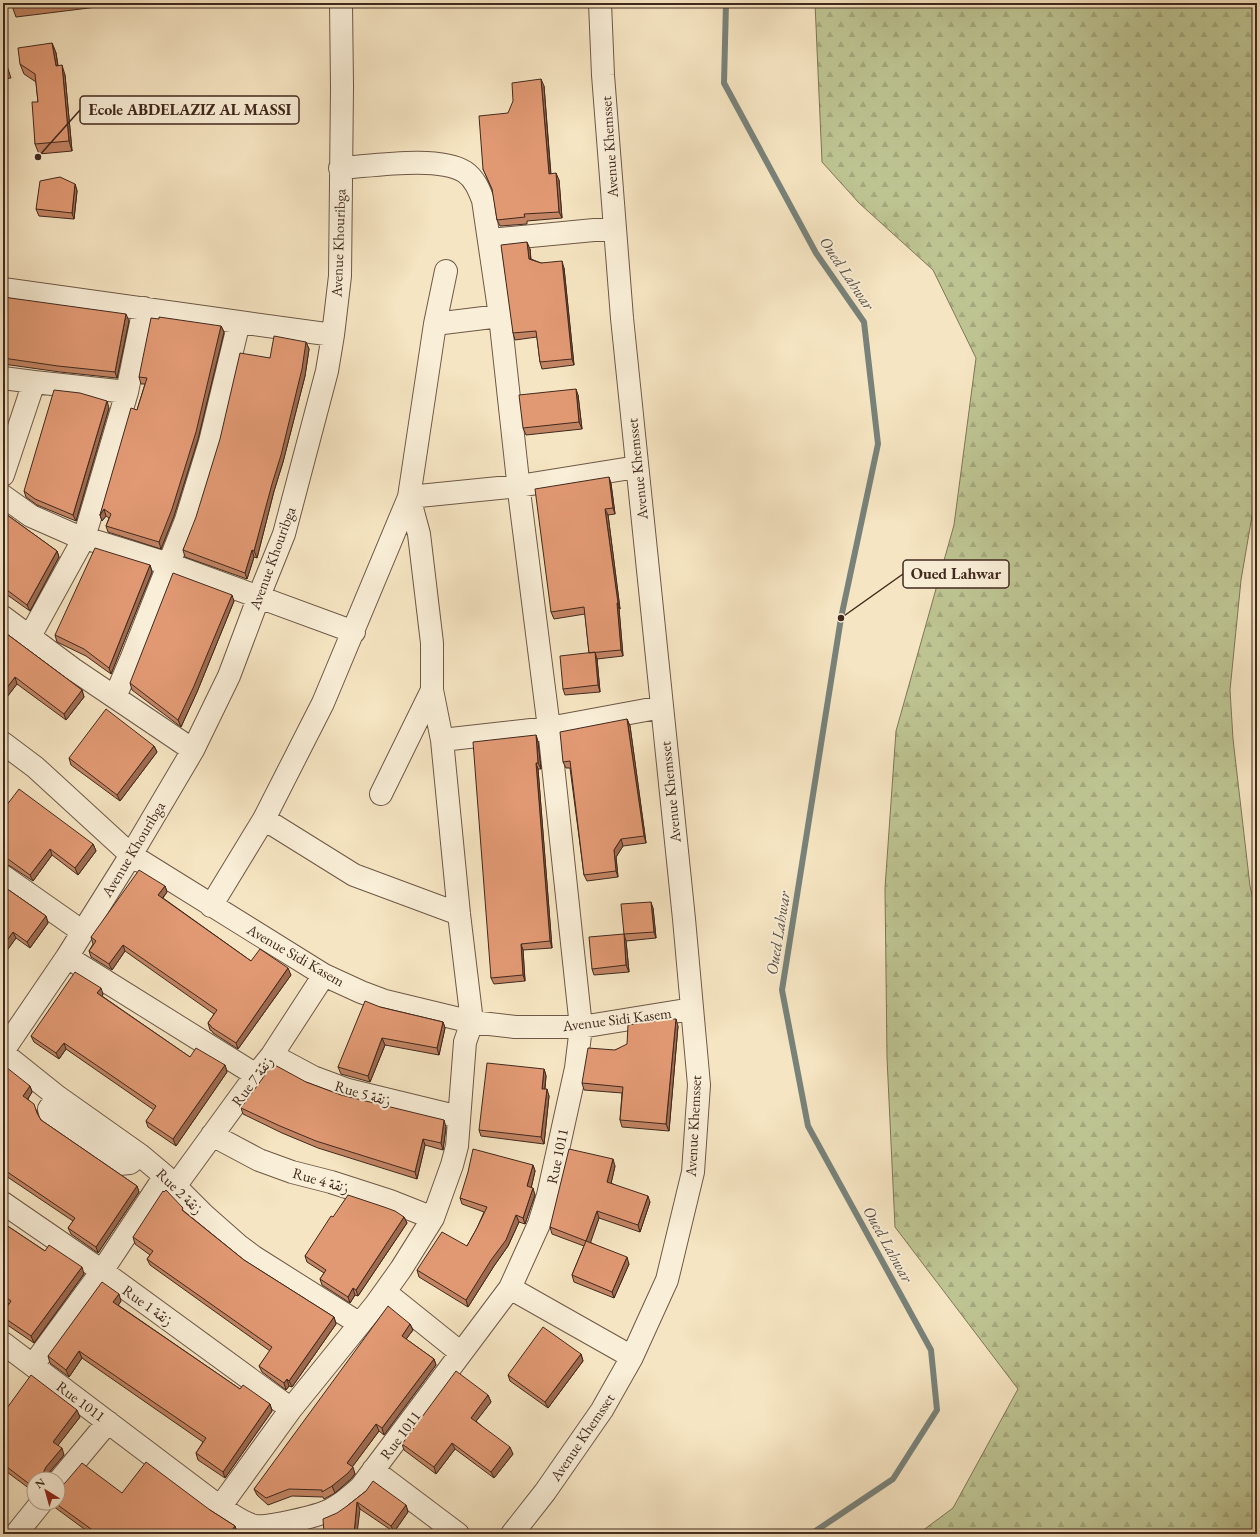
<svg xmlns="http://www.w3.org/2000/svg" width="1260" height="1537" font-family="'EB Garamond',Amiri,serif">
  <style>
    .forest { fill: url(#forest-firs); stroke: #7f7658 }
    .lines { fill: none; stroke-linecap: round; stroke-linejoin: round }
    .stream { stroke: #78827a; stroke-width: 6 }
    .minor-casing { stroke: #6e5847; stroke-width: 24 }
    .minor { stroke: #f9eed7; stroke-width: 22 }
    .wall { fill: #c28463; stroke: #41291e }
    .shaded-wall { fill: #9e6b50; stroke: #41291e }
    .building { fill: #e19973; stroke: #41291e }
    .labels { text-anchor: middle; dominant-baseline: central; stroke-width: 4; stroke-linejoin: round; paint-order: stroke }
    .street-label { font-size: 15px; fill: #41291e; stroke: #f9eed7 }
    .water-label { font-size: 16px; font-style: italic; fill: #584e44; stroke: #f9eed7 }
    .leader { fill: none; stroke: #41291e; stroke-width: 1.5 }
    .callout-dot { fill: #41291e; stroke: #f9eed7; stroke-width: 1.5 }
    .callout { fill: #f9eed7; stroke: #41291e; stroke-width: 1.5 }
    .callout-label { font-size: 16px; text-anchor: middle; font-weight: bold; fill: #41291e }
  </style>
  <defs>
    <pattern id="forest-firs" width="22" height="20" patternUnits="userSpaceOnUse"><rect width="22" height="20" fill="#bdc492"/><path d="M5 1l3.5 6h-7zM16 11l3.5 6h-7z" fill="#a4a87d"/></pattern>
  </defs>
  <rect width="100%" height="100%" fill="#f6e5c2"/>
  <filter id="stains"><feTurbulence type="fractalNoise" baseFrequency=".005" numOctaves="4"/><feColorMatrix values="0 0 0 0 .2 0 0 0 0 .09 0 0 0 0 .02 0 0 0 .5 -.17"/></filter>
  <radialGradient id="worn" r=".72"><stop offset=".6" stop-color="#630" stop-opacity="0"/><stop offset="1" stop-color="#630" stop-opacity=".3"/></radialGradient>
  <path class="forest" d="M 815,3 L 1257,3 L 1257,487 L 1241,580 L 1230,690 L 1233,739 L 1250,886 L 1257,919 L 1257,1534 L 918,1534 L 953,1508 L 1018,1389 L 895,1227 L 887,1058 L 885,888 L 896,731 L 954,525 L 976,358 L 933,270 L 859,203 L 822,162 Z"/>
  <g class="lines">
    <path class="stream" d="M 726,3 L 724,83 L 816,253 L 864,322 L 878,444 L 841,618 L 782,990 L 808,1126 L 931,1350 L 937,1410 L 893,1479 L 811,1534"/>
    <defs>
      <path id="minor" d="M 489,240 L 615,228
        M 3,289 L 239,322
        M 435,324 L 500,316
        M 3,378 L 34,382 L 3,475
        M 34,382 L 127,392
        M 3,496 L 31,516 L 72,534 L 169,564 L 354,632
        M 3,617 L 73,669 L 193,750
        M 29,638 L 84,538 L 127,392 L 144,308
        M 115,697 L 132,657 L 186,520 L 210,442 L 239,322 L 333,335
        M 442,740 L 549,728 L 662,707
        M 3,743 L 35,767 L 131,855 L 324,975 L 361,992 L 385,1001 L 472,1022 L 515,1027 L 581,1027 L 692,1009
        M 381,794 L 432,690
        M 264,819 L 354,875 L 459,914
        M 3,876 L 83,932
        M 211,906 L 264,819 L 323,703 L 409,497 L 435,324 L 446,271
        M 67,957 L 256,1075
        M 3,1051 L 67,957 L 131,855 L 193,750 L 229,676 L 259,596 L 284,534 L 327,371 L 333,335 L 340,276 L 342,87 L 341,3
        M 3,1053 L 58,1097 L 140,1155 L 165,1176 L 204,1215 L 238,1245 L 254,1257 L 360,1324
        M 272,1055 L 313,1077 L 348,1090 L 459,1117
        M 58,1097 L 49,1109 L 51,1116 L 119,1164 L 130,1163 L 140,1155
        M 212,1135 L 259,1160 L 292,1172 L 331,1182 L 390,1201 L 433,1218
        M 176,1185 L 256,1075 L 272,1055 L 324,975
        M 3,1203 L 102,1271 L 291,1409
        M 510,1288 L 632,1357
        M 385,1292 L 461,1353
        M 3,1343 L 220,1507 C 231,1514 242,1523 255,1526 C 268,1528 318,1516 330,1510 C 341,1505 351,1496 360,1488 L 510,1288 L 539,1224 L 548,1195 L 576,1068 L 581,1027 L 549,728 L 520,499 L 500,316 L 483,200 C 479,190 475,179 465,172 C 439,155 372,166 340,168
        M 33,1365 L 102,1271 L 165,1176
        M 373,1470 L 458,1534
        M 58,1482 L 108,1422
        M 220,1507 L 291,1409 L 376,1304 L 401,1269 L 433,1218 L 452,1165 L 457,1146 L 465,1042 L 472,1022 L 459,914 L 442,740 L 432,690 L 432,643 L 419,534 L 409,497 L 519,486 L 637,467
        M 16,1534 L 41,1503
        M 512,1534 L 545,1492 L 602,1410 L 632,1357 L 667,1280 L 693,1172 L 699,1085 L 684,919 L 622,318 L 603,75 L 600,3"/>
    </defs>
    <use href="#minor" class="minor-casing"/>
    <use href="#minor" class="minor"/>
  </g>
  <path class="wall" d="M 11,3 L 96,3 L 97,7 L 16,17 Z
    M 52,43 L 56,53 L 58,65 L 65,75 L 72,151 L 39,154 L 35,144 L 38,102 L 36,82 L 24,74 L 20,64 Z
    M 3,57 L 8,69 L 11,78 L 3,79 Z
    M 544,86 L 551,174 L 559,180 L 562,218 L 527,221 L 527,224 L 500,226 L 497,220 L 493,191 L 483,169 L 508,113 Z
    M 75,184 L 77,191 L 74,219 L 39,216 L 36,209 Z
    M 530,249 L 531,259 L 541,263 L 564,268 L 574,365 L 542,369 L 540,362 L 537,337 L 515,340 L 513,333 Z
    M 3,297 L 129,321 L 117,378 L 60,372 L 3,364 Z
    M 221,326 L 224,332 L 198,439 L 174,516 L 161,549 L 108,532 L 106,526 L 109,518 L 106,516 L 102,521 L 100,515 L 137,410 L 145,384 L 141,384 L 139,377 Z
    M 306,342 L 309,349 L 305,376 L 283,462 L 274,491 L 257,558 L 254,557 L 247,579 L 185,557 L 183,550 L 270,358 Z
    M 578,395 L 582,429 L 526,435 L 523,428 Z
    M 109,408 L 76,521 L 37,505 L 26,497 L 24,491 Z
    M 609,477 L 611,484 L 615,514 L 608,515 L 620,609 L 619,609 L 623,656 L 597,659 L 600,692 L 565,695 L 563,689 L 589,653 L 585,614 L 554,619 L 551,612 Z
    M 3,512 L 57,551 L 59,557 L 30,611 L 3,592 Z
    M 150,565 L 152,572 L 111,674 L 86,656 L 57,642 L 55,635 Z
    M 234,601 L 197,692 L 181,727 L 132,690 L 130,683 Z
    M 3,631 L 82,690 L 84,697 L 66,720 L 17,684 L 3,702 Z
    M 627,719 L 630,726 L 646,843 L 623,846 L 616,857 L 618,877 L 587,881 L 584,875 L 570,768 L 566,768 L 563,762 Z
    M 536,735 L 538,742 L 541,769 L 538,769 L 552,948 L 523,950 L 525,981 L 494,984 L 491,978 Z
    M 154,746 L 157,752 L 120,801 L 71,765 L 69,758 Z
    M 3,810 L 93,844 L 96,851 L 78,875 L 52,855 L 33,881 L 10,866 L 4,864 L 3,864 Z
    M 3,886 L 46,916 L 48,923 L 30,948 L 16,938 L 3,956 Z
    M 165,886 L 167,892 L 163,898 L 251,961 L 291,975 L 238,1049 L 213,1033 L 212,1031 L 210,1030 L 208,1023 L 214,1014 L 125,951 L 112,970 L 91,957 L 89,951 L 93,944 L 91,937 Z
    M 653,908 L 656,938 L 626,941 L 629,972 L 594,975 L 592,969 L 624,934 Z
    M 103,994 L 102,996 L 190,1057 L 225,1065 L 227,1072 L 176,1146 L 148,1127 L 146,1121 L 154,1110 L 66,1049 L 59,1059 L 34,1042 L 31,1036 Z
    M 380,1007 L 443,1022 L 445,1028 L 439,1055 L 385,1045 L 370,1082 L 341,1074 L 338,1067 Z
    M 678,1026 L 669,1131 L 622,1127 L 620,1120 L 622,1093 L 584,1090 L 582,1083 L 615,1050 Z
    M 544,1069 L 546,1076 L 545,1089 L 549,1096 L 544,1144 L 481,1136 L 479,1130 Z
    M 3,1072 L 30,1086 L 32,1092 L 28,1099 L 37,1111 L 38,1115 L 41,1120 L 137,1186 L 139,1192 L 98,1253 L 71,1234 L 68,1228 L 73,1221 L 3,1174 Z
    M 306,1082 L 341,1095 L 446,1127 L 443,1150 L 425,1145 L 417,1179 L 318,1148 L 282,1133 L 243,1114 L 241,1108 Z
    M 533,1165 L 535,1171 L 531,1188 L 535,1195 L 525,1224 L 519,1222 L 508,1246 L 494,1266 L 468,1307 L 419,1277 L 417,1270 L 467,1246 L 477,1228 L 484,1212 L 462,1204 L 460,1198 Z
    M 615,1166 L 611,1183 L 650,1202 L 640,1232 L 599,1218 L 590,1242 L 629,1264 L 614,1298 L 574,1282 L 572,1275 L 584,1246 L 552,1234 L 550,1227 Z
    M 185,1212 L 244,1260 L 334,1317 L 336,1324 L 292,1387 L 289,1386 L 286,1390 L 262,1372 L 259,1366 L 270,1351 L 150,1265 L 147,1259 L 150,1255 L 135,1244 L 133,1237 Z
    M 333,1217 L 404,1217 L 407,1223 L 358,1296 L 355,1295 L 350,1303 L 322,1285 L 320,1279 L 324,1273 L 307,1262 L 305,1256 Z
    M 3,1223 L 45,1251 L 84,1274 L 34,1343 L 3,1322 L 3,1313 L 9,1304 L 3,1300 Z
    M 121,1301 L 118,1305 L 240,1389 L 270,1404 L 272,1411 L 225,1478 L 198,1460 L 196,1453 L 203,1442 L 82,1358 L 69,1377 L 50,1363 L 48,1356 Z
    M 410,1324 L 413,1330 L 406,1339 L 434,1359 L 436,1365 L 384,1435 L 379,1431 L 352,1467 L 355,1474 L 351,1479 L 335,1493 L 324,1499 L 323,1497 L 292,1496 L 268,1505 L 257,1495 L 254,1489 Z
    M 581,1354 L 583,1361 L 548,1408 L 510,1381 L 508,1375 Z
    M 488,1395 L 491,1402 L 476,1421 L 513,1454 L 494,1478 L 455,1449 L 436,1474 L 404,1450 L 402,1444 Z
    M 3,1405 L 7,1408 L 80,1417 L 58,1445 L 64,1455 L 48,1474 L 46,1479 L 34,1479 L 34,1492 L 3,1469 Z
    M 366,1491 L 406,1505 L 408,1512 L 394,1532 L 360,1509 L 347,1506 Z
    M 122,1493 L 210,1510 L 235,1526 L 237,1532 L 236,1534 L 91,1534 L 53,1506 L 52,1503 L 58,1503 Z"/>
  <path class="shaded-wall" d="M 52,43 L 56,53 L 59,75 L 56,66 Z
    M 62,65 L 65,75 L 72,151 L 69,141 Z
    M 541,79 L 544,86 L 551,180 L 549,174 Z
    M 556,173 L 559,180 L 562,218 L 559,212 Z
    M 75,184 L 77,191 L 74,219 L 72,213 Z
    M 527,242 L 530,249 L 531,265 L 529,259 Z
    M 562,261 L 564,268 L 574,365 L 572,359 Z
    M 126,314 L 129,321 L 117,378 L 115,372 Z
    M 221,326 L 224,332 L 198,439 L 174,516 L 161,549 L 159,542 Z
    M 306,342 L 309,349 L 305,376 L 283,462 L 274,491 L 257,558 L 254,551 Z
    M 576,389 L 578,395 L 582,429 L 579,422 Z
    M 107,401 L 109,408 L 76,521 L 73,515 Z
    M 609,477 L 611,484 L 615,514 L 613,508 Z
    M 104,509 L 106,516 L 102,521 L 100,515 Z
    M 605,509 L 608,515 L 620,609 L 618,603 Z
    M 252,550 L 254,557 L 247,579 L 245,573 Z
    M 57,551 L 59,557 L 30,611 L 27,605 Z
    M 150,565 L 152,572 L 111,674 L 109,668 Z
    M 232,595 L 234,601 L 197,692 L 181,727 L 178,720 Z
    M 617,603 L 619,609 L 623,656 L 621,650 Z
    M 595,652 L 597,659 L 600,692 L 598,685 Z
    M 15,677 L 17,684 L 3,702 L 3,693 Z
    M 82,690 L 84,697 L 66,720 L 64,714 Z
    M 627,719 L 630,726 L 646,843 L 644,836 Z
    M 536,735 L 538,742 L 541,769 L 538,763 Z
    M 154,746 L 157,752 L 120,801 L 117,795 Z
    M 536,763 L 538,769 L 552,948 L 550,941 Z
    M 621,839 L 623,846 L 616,857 L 618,877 L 616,871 L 614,850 Z
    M 93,844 L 96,851 L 78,875 L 75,868 Z
    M 50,849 L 52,855 L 33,881 L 30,875 Z
    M 165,886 L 167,892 L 160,901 L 158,895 Z
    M 651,902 L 653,908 L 656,938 L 654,932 Z
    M 46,916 L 48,923 L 30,948 L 27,942 Z
    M 13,932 L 16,938 L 3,956 L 3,946 Z
    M 624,934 L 626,941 L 629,972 L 626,965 Z
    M 521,944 L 523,950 L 525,981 L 523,975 Z
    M 123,945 L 125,951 L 112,970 L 109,964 Z
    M 288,968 L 291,975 L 238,1049 L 236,1043 Z
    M 101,988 L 103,994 L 100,1000 L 97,993 Z
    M 676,1019 L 678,1026 L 669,1131 L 666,1124 Z
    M 443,1022 L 445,1028 L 439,1055 L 437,1048 Z
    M 382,1038 L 385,1045 L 370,1082 L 368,1076 Z
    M 64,1043 L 66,1049 L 59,1059 L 56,1053 Z
    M 225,1065 L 227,1072 L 176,1146 L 173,1139 Z
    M 544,1069 L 546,1076 L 544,1095 L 542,1089 Z
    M 30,1086 L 32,1092 L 25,1103 L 23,1096 Z
    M 547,1089 L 549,1096 L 544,1144 L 541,1137 Z
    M 444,1120 L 446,1127 L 443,1150 L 441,1143 Z
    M 423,1139 L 425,1145 L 417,1179 L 415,1172 Z
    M 613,1159 L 615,1166 L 610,1188 L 607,1182 Z
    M 533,1165 L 535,1171 L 530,1193 L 527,1186 Z
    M 137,1186 L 139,1192 L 98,1253 L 96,1247 Z
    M 533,1188 L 535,1195 L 525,1224 L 523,1218 Z
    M 648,1196 L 650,1202 L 640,1232 L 638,1225 Z
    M 597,1211 L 599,1218 L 589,1247 L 586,1241 Z
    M 516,1215 L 519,1222 L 508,1246 L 494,1266 L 468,1307 L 466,1300 Z
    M 404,1217 L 407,1223 L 358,1296 L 356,1290 Z
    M 627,1257 L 629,1264 L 614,1298 L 612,1292 Z
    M 82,1267 L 84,1274 L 34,1343 L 31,1336 Z
    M 353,1288 L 355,1295 L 350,1303 L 348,1297 Z
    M 119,1294 L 121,1301 L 116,1309 L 113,1302 Z
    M 334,1317 L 336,1324 L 292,1387 L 289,1381 Z
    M 410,1324 L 413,1330 L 404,1342 L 402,1336 Z
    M 79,1351 L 82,1358 L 69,1377 L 66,1370 Z
    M 581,1354 L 583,1361 L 548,1408 L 545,1402 Z
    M 434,1359 L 436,1365 L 384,1435 L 382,1428 Z
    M 287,1379 L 289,1386 L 286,1390 L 284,1383 Z
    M 488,1395 L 491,1402 L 474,1424 L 471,1418 Z
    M 270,1404 L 272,1411 L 225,1478 L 223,1472 Z
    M 77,1410 L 80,1417 L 56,1448 L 53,1442 Z
    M 376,1424 L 379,1431 L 350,1470 L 347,1463 Z
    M 452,1443 L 455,1449 L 436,1474 L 434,1467 Z
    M 510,1447 L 513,1454 L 494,1478 L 491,1472 Z
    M 62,1448 L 64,1455 L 48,1474 L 46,1479 L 44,1479 L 43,1473 L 46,1467 Z
    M 353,1467 L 355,1474 L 351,1479 L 335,1493 L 332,1486 Z
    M 357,1502 L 360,1509 L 357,1534 L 354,1534 Z
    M 406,1505 L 408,1512 L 394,1532 L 391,1526 Z
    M 235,1526 L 237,1532 L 236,1534 L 229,1534 Z"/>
  <path class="building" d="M 11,3 L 23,3 L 12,5 Z
    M 52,43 L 56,66 L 62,65 L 69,141 L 35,144 L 32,102 L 38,102 L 35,74 L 20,64 L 18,48 Z
    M 3,57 L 8,69 L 3,69 Z
    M 541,79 L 549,174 L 556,173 L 559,212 L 524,214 L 525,217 L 497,220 L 492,189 L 483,169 L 479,116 L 508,113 L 513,101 L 512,83 Z
    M 60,177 L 75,184 L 72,213 L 36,209 L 40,181 Z
    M 527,242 L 529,259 L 541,263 L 562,261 L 572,359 L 540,362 L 536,331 L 513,333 L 501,245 Z
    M 3,297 L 126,314 L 115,372 L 58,366 L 3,358 Z
    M 159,317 L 221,326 L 196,432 L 172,509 L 159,542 L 106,526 L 111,514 L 104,509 L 100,515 L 131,408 L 137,410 L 147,378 L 139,377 L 151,318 L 159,319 Z
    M 274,336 L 306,342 L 302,369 L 281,455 L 272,484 L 254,551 L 252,550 L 245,573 L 183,550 L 196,517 L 220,439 L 240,353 L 270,358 Z
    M 576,389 L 579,422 L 523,428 L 519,395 Z
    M 54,390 L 80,393 L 107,401 L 73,515 L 35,499 L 24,491 Z
    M 609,477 L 613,508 L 605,509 L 618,603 L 617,603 L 621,650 L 589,653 L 584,607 L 551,612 L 535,489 Z
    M 3,512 L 57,551 L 27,605 L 3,587 Z
    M 95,548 L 150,565 L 109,668 L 84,649 L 55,635 Z
    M 173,573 L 232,595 L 194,686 L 178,720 L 130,683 Z
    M 3,631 L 82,690 L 64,714 L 15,677 L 3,693 Z
    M 595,652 L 598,685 L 563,689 L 560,656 Z
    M 106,709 L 154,746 L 117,795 L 69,758 Z
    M 627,719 L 644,836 L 621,839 L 614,850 L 616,871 L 584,875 L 570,761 L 563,762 L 560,732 Z
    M 536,735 L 538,763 L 536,763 L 550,941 L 521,944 L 523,975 L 491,978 L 473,742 Z
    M 19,789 L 93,844 L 75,868 L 50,849 L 30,875 L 8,859 L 3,857 L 3,810 Z
    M 139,870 L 165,886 L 158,895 L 251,961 L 260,949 L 288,968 L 236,1043 L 211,1027 L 211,1026 L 208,1023 L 217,1010 L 123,945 L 109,964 L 89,951 L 96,941 L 91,937 Z
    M 3,886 L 46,916 L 27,942 L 13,932 L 3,946 Z
    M 651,902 L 654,932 L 624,934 L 621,904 Z
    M 624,934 L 626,965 L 592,969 L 589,937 Z
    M 75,972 L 101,988 L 97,993 L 190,1057 L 196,1048 L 225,1065 L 173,1139 L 146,1121 L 156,1106 L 64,1043 L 56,1053 L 31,1036 Z
    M 365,1001 L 380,1007 L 443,1022 L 437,1048 L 382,1038 L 368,1076 L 338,1067 Z
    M 667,1019 L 676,1019 L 666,1124 L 620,1120 L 623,1087 L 582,1083 L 588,1048 L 615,1050 L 627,1044 L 628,1025 Z
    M 487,1063 L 544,1069 L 542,1089 L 547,1089 L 541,1137 L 479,1130 Z
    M 273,1064 L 306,1082 L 341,1095 L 444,1120 L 441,1143 L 423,1139 L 415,1172 L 316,1141 L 280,1126 L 241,1108 Z
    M 6,1067 L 30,1086 L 23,1096 L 34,1104 L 37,1113 L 41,1120 L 137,1186 L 96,1247 L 68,1228 L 75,1218 L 3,1169 L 3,1072 Z
    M 473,1149 L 533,1165 L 527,1186 L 533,1188 L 523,1218 L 516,1215 L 506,1240 L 491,1260 L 466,1300 L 417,1270 L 442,1232 L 467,1246 L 477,1228 L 487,1207 L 460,1198 L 468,1172 Z
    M 569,1149 L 613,1159 L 607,1182 L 648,1196 L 638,1225 L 597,1211 L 586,1241 L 550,1227 Z
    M 166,1190 L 183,1208 L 182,1210 L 244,1260 L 334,1317 L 289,1381 L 287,1379 L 284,1383 L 259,1366 L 272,1347 L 147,1259 L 153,1251 L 133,1237 L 163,1191 L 164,1192 Z
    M 348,1195 L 384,1207 L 395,1211 L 404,1217 L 356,1290 L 353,1288 L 348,1297 L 320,1279 L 326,1270 L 305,1256 L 331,1216 L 333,1217 Z
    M 3,1223 L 45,1251 L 49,1245 L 82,1267 L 31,1336 L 3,1317 L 3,1313 L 11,1301 L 3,1295 Z
    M 586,1241 L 627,1257 L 612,1292 L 572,1275 Z
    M 102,1282 L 119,1294 L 113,1302 L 240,1389 L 243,1385 L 270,1404 L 223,1472 L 196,1453 L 206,1438 L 79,1351 L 66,1370 L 48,1356 Z
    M 388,1306 L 410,1324 L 402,1336 L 434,1359 L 382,1428 L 376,1424 L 347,1463 L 353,1467 L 348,1473 L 332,1486 L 322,1492 L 322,1490 L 289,1489 L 266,1498 L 254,1489 Z
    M 543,1327 L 581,1354 L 545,1402 L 508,1375 Z
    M 456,1371 L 488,1395 L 471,1418 L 510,1447 L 491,1472 L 452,1443 L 434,1467 L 402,1444 Z
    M 31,1375 L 77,1410 L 53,1442 L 62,1448 L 46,1467 L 43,1473 L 44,1479 L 34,1479 L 34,1486 L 32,1486 L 3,1464 L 3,1405 L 7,1408 Z
    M 146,1462 L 210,1510 L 235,1526 L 229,1534 L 98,1534 L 55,1503 L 58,1503 L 58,1487 L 60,1487 L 65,1483 L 82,1463 L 122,1493 Z
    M 373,1481 L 406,1505 L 391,1526 L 357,1502 L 354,1534 L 324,1534 L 323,1519 L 337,1513 L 347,1506 L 366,1491 Z"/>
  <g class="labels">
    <g class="street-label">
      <text transform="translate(609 147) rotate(-94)">Avenue Khemsset</text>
      <text transform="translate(338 243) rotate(-88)">Avenue Khouribga</text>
      <text transform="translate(637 469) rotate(-96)">Avenue Khemsset</text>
      <text transform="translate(272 558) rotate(-70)">Avenue Khouribga</text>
      <text transform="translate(670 792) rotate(-96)">Avenue Khemsset</text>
      <text transform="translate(133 849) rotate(-59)">Avenue Khouribga</text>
      <text transform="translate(296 955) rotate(30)">Avenue Sidi Kasem</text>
      <text transform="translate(617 1019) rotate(-7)">Avenue Sidi Kasem</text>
      <text transform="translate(252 1081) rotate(-53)">Rue 7 زنقة</text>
      <text transform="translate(363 1093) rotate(16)">Rue 5 زنقة</text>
      <text transform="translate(693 1126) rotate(-87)">Avenue Khemsset</text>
      <text transform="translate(557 1156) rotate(-78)">Rue 1011</text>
      <text transform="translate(321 1180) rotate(16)">Rue 4 زنقة</text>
      <text transform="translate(180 1191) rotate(44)">Rue 2 زنقة</text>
      <text transform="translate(148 1305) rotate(36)">Rue 1 زنقة</text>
      <text transform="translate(81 1401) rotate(37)">Rue 1011</text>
      <text transform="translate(400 1435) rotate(-53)">Rue 1011</text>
      <text transform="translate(582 1437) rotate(-56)">Avenue Khemsset</text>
    </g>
    <g class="water-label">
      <text transform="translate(847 273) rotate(56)">Oued Lahwar</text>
      <text transform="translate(778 933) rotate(-81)">Oued Lahwar</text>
      <text transform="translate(888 1244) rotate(61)">Oued Lahwar</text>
    </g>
  </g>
  <path class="leader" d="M38 157L80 110M841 618L903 574"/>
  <g class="callout-dot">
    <circle cx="38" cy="157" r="4"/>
    <circle cx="841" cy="618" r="4"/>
  </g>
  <g class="callout">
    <rect x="80" y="96" width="219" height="28" rx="4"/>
    <rect x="903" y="560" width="106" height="28" rx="4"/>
  </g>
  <g class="callout-label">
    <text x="190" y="115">Ecole ABDELAZIZ AL MASSI</text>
    <text x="956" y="579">Oued Lahwar</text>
  </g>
  <rect width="1260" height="1537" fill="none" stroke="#f6e5c2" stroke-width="16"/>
  <rect x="4" y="4" width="1252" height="1529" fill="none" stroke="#41291e" stroke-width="2"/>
  <rect x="8" y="8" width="1244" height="1521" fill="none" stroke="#41291e"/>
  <g transform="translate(46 1491) rotate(323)"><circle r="19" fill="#f9eed7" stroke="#af9f8d"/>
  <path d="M0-3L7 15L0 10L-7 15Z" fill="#8f2418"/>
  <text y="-6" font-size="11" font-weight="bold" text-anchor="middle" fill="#41291e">N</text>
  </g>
  <rect width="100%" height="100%" filter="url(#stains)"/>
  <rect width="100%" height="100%" fill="url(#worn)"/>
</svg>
